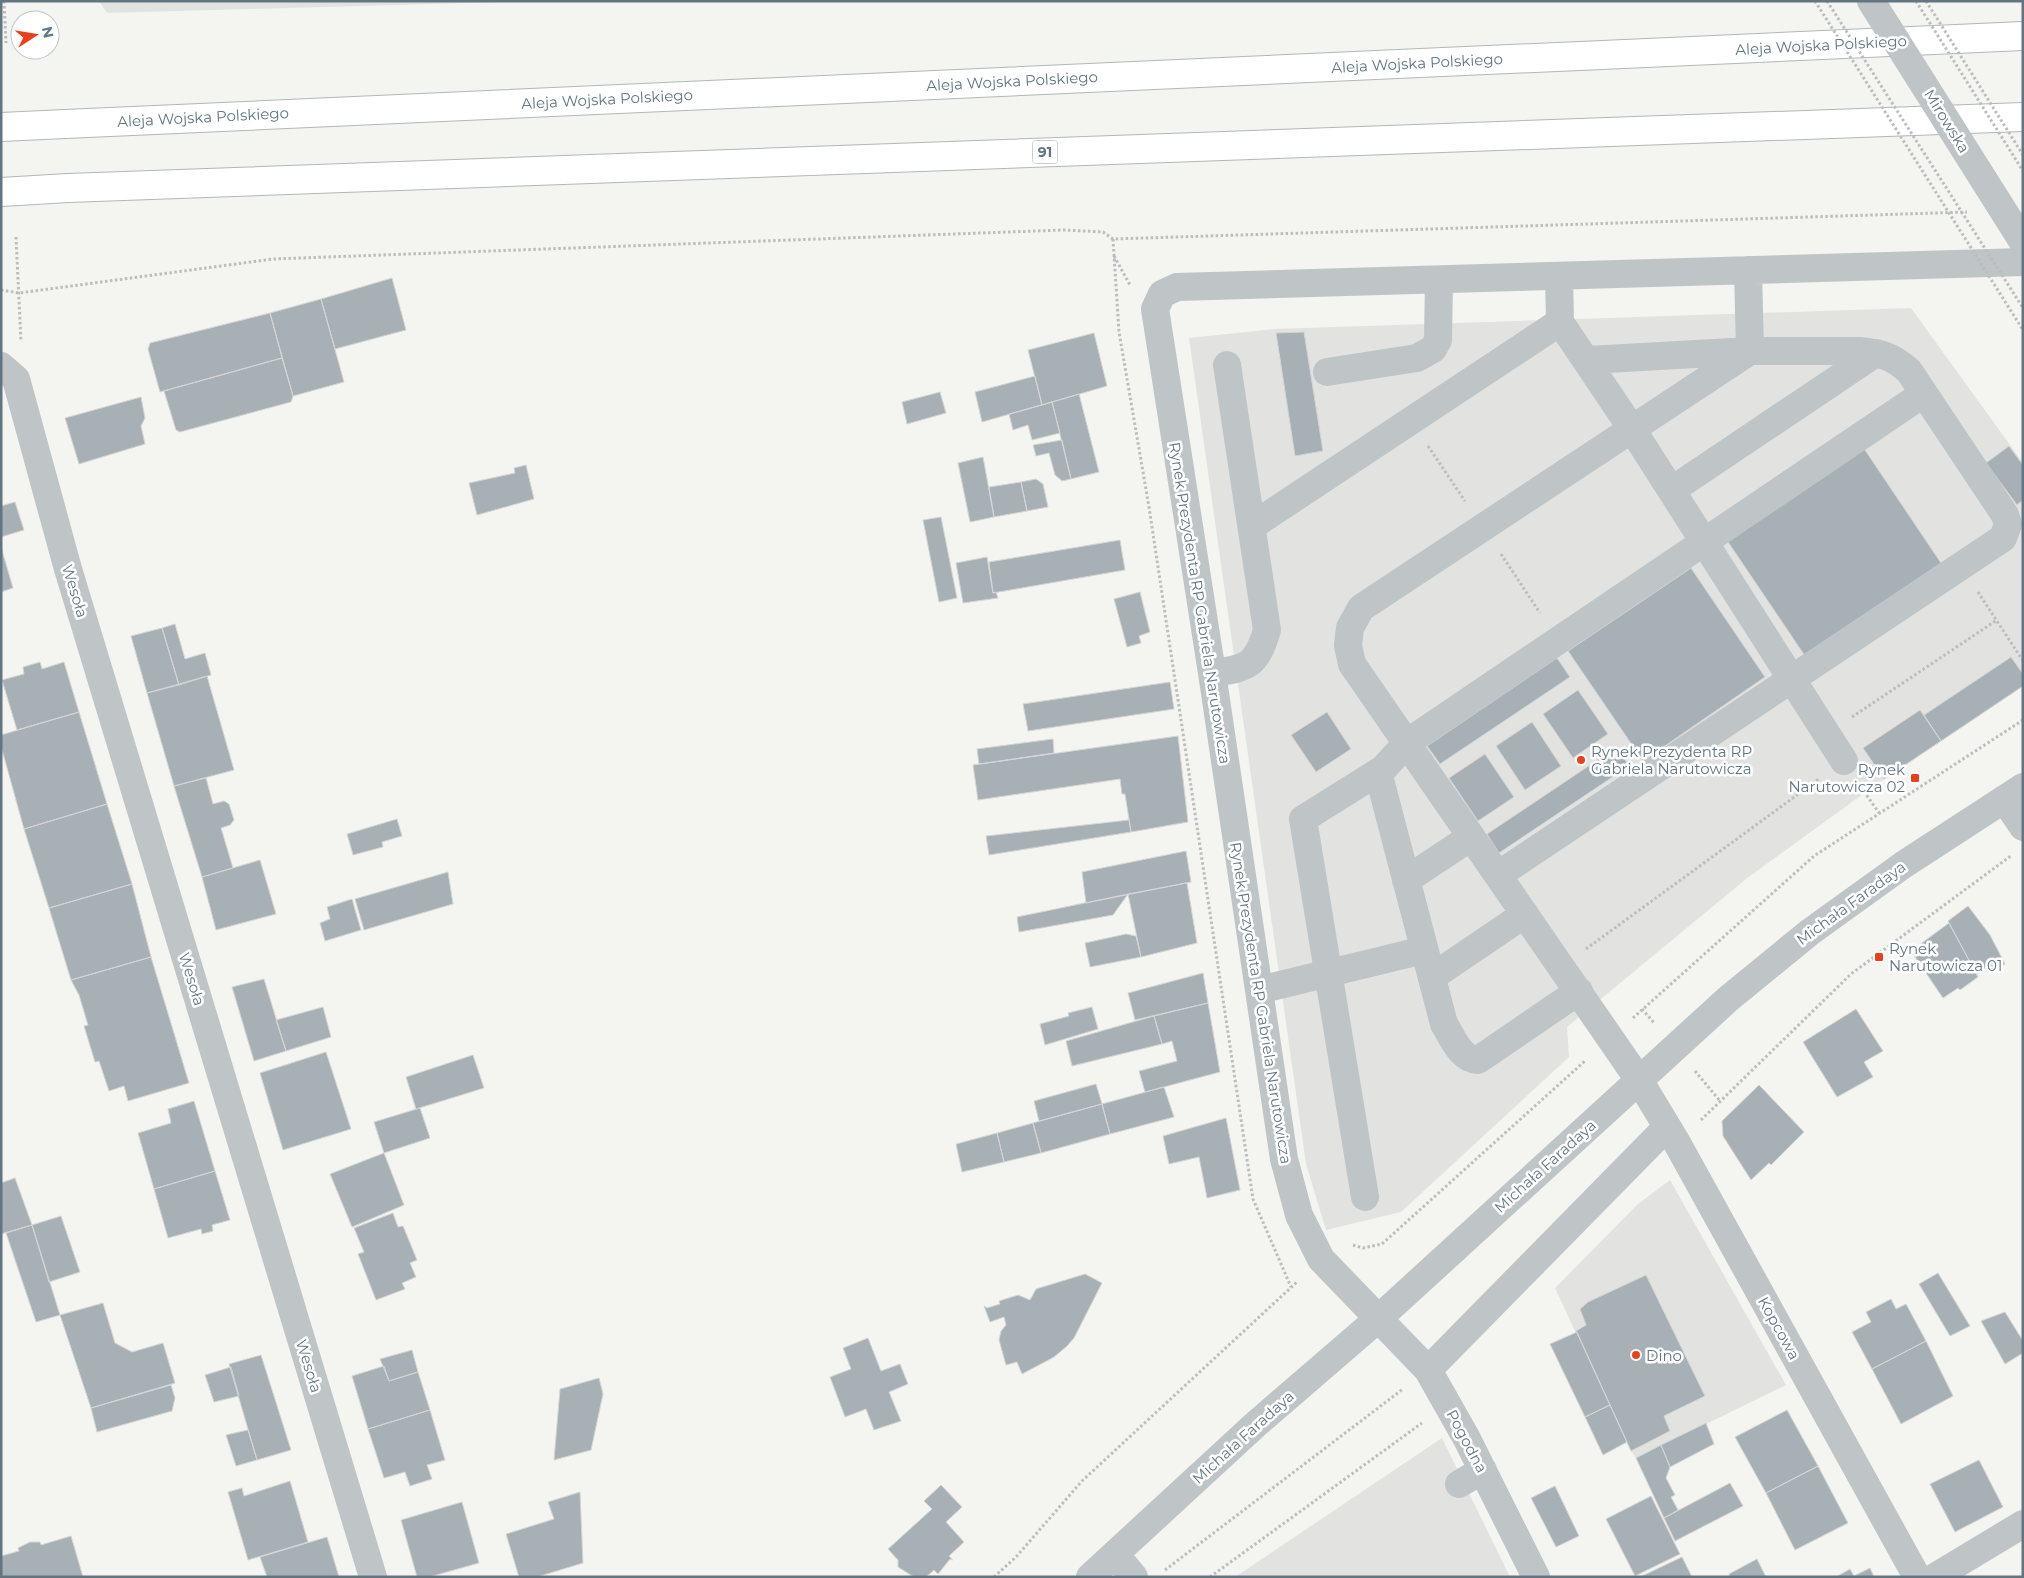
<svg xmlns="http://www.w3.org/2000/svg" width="2024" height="1578" font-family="Montserrat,sans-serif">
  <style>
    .built { fill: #e2e3e1 }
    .building { fill: #a7b1b5; stroke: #d5d5d3 }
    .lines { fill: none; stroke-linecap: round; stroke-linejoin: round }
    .major-casing { stroke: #b2b7ba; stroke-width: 30 }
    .path { stroke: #bbbdbf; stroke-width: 3; stroke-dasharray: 2.5 2.5; stroke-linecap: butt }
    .minor { stroke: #bfc4c6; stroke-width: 28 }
    .major { stroke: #fff; stroke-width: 28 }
    .major-bridge-casing { stroke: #b2b7ba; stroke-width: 30; stroke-linecap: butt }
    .path-bridge { stroke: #bbbdbf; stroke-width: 3; stroke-dasharray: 2.5 2.5; stroke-linecap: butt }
    .minor-bridge { stroke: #bfc4c6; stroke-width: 28 }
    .major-bridge { stroke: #fff; stroke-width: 28 }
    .poi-dot { fill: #ea3f1a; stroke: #fff; stroke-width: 2 }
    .labels { text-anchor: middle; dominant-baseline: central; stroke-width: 5; stroke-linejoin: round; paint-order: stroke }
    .shield { fill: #fff; stroke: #919fa8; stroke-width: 1 }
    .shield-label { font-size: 14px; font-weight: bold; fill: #627682 }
    .street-label { font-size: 15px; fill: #627682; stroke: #fff }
    .poi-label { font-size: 15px; fill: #627682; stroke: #fff; text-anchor: start }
  </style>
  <rect width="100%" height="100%" fill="#f4f4f0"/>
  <path class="built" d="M 99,1 L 539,1 L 107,13 Z
    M 1911,308 L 2023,463 L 2023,686 L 1874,786 L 1746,879 L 1567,1027 L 1569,1057 L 1401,1212 L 1326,1230 L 1306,1164 L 1189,338 L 1274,329 Z
    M 1670,1180 L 1786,1385 L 1636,1458 L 1631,1451 L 1555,1288 L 1638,1204 Z
    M 1442,1438 L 1510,1577 L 1235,1577 Z"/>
  <path class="building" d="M 392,278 L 406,330 L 335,349 L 321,299 Z
    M 321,299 L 344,382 L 293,396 L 270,313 Z
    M 270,313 L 282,358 L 160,392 L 148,349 L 150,343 Z
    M 1304,332 L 1323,451 L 1295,456 L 1276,333 Z
    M 1094,333 L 1107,386 L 1042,405 L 1028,350 Z
    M 282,358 L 293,396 L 291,402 L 180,432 L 176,430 L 164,391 Z
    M 1035,376 L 1042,405 L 982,422 L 975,392 Z
    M 940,392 L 946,413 L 907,424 L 902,402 Z
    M 1079,394 L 1099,472 L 1071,479 L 1052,402 Z
    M 141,397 L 145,418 L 141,426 L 145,444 L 79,464 L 65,418 Z
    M 1052,402 L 1060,433 L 1032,440 L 1028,425 L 1013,430 L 1009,414 Z
    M 1062,440 L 1071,479 L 1062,481 L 1055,475 L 1049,453 L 1036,456 L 1033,445 Z
    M 2009,446 L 2023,465 L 2023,500 L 2017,505 L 1986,463 Z
    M 1863,447 L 1941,563 L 1805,656 L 1726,539 Z
    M 983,457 L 994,517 L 970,522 L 958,463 Z
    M 526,465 L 534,499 L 477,515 L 469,483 L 515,473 L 514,468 Z
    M 1036,479 L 1043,484 L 1048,507 L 1027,511 L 1021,482 Z
    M 1021,482 L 1027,511 L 994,517 L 989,487 Z
    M 15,502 L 24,530 L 1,537 L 1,506 Z
    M 941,517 L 957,598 L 939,602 L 923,520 Z
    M 1120,540 L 1125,570 L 993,593 L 989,562 Z
    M 1,547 L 13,588 L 1,592 Z
    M 987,557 L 993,593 L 996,592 L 998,598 L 963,603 L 956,563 Z
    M 1691,568 L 1765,677 L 1643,761 L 1568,651 Z
    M 1140,592 L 1150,632 L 1139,636 L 1141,643 L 1127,647 L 1114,599 Z
    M 175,624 L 185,659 L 205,653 L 211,675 L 179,685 L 162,628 Z
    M 162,628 L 179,685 L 147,693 L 131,636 Z
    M 2011,657 L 2023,674 L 2023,686 L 1941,741 L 1924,715 Z
    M 1557,658 L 1570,677 L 1440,764 L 1427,746 Z
    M 40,662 L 42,669 L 64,662 L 79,712 L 17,730 L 2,680 L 24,674 L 23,667 Z
    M 207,676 L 234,770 L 174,786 L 147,693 Z
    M 1170,682 L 1174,709 L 1028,731 L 1023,704 Z
    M 1578,690 L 1608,734 L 1573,758 L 1543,714 Z
    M 1920,710 L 1941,741 L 1884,779 L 1863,748 Z
    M 79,712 L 107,804 L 24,829 L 1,746 L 1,735 Z
    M 1327,712 L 1351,749 L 1316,772 L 1291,735 Z
    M 1532,722 L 1561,766 L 1525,790 L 1496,746 Z
    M 1178,736 L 1188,822 L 1131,832 L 1125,794 L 1122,794 L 1120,779 L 978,800 L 973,765 Z
    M 1053,739 L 1054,753 L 979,764 L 977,749 Z
    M 1617,747 L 1629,766 L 1499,853 L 1487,834 Z
    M 1485,754 L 1514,797 L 1478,821 L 1449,778 Z
    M 206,778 L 213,804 L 224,801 L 229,804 L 234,820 L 230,825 L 221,828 L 233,868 L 202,877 L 174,786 Z
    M 107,804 L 132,884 L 49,908 L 24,829 Z
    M 397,819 L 402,836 L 382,842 L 383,847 L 353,855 L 347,834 Z
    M 1129,820 L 1131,832 L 989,855 L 986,836 Z
    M 1186,851 L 1191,882 L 1086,903 L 1082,872 Z
    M 260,860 L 276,914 L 216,930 L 202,877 Z
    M 448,872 L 453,904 L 364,930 L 355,899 Z
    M 1187,883 L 1197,943 L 1141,957 L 1128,894 Z
    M 132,884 L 151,957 L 71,980 L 49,908 Z
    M 1128,894 L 1113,915 L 1019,932 L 1017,917 Z
    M 352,899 L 361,930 L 325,941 L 320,923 L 330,919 L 327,907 Z
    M 1968,906 L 1990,935 L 2005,964 L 1995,972 L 1989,965 L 1977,974 L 1978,977 L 1948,921 Z
    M 1949,923 L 1978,977 L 1960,990 L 1958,988 L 1943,998 L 1911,951 Z
    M 1126,934 L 1136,936 L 1141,957 L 1090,967 L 1085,943 Z
    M 151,957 L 189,1083 L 128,1101 L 124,1086 L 109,1091 L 99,1061 L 95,1062 L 84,1026 L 88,1025 L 79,995 L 71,980 Z
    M 1203,973 L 1208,1003 L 1135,1020 L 1128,993 Z
    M 264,979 L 286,1051 L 254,1061 L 232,987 Z
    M 1208,1003 L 1220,1072 L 1145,1092 L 1139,1071 L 1177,1061 L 1172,1041 L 1162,1044 L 1154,1016 Z
    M 323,1007 L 331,1037 L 286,1051 L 276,1020 Z
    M 1092,1007 L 1098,1029 L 1045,1045 L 1040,1024 L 1069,1016 L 1068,1013 Z
    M 1856,1009 L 1883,1051 L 1864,1062 L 1873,1077 L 1837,1097 L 1803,1042 Z
    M 1154,1016 L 1162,1044 L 1072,1066 L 1066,1041 Z
    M 326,1052 L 351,1129 L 283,1150 L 260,1073 Z
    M 473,1055 L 484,1088 L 416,1109 L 406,1077 Z
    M 1096,1084 L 1102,1104 L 1039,1121 L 1034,1101 Z
    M 1759,1085 L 1804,1132 L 1771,1165 L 1769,1163 L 1751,1180 L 1723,1136 L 1722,1121 Z
    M 1164,1087 L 1174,1117 L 1110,1134 L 1102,1104 Z
    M 194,1101 L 215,1171 L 154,1189 L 138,1133 L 171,1123 L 168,1109 Z
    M 1102,1104 L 1110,1134 L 1041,1153 L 1033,1123 Z
    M 420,1108 L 430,1138 L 384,1153 L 374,1122 Z
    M 1226,1118 L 1240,1190 L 1207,1198 L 1199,1157 L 1169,1164 L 1163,1136 Z
    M 1033,1123 L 1041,1153 L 1004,1162 L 997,1133 Z
    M 997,1133 L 1004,1162 L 962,1172 L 956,1144 Z
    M 384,1153 L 404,1205 L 352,1227 L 330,1174 Z
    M 215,1171 L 230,1220 L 212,1225 L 213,1231 L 202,1234 L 201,1229 L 168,1238 L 154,1189 Z
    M 15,1178 L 32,1225 L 1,1234 L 1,1183 Z
    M 393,1213 L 398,1227 L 403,1226 L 417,1260 L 410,1263 L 416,1277 L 402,1283 L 405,1289 L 376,1300 L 358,1254 L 364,1252 L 354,1228 Z
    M 61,1216 L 80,1272 L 49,1282 L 32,1225 Z
    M 32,1225 L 60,1315 L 36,1322 L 6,1233 Z
    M 1938,1273 L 1970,1326 L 1950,1336 L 1919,1284 Z
    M 1085,1274 L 1102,1283 L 1074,1338 L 1067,1346 L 1054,1357 L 1022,1374 L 1017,1362 L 1006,1365 L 999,1340 L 1001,1331 L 1006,1325 L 1004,1317 L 990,1322 L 984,1306 L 987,1308 L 1000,1304 L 999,1301 L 1018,1295 L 1030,1300 L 1036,1289 Z
    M 1646,1275 L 1705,1396 L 1664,1416 L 1670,1431 L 1631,1451 L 1576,1331 L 1586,1325 L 1580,1309 L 1588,1302 Z
    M 1891,1299 L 1896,1309 L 1906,1304 L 1926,1341 L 1872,1369 L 1852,1332 L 1871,1322 L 1866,1312 Z
    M 103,1303 L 115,1343 L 132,1352 L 163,1343 L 175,1383 L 91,1408 L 60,1315 Z
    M 2005,1312 L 2023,1341 L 2023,1353 L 2005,1364 L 1981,1321 Z
    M 1577,1332 L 1610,1405 L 1585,1417 L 1550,1344 Z
    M 868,1338 L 881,1371 L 900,1364 L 908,1384 L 889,1392 L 901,1421 L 874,1430 L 866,1409 L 845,1417 L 830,1377 L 851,1369 L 843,1348 Z
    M 1926,1341 L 1953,1396 L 1901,1424 L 1872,1369 Z
    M 412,1350 L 418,1372 L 389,1381 L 380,1359 Z
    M 261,1355 L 291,1450 L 257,1460 L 229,1364 Z
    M 384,1366 L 389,1381 L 418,1372 L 430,1410 L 368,1429 L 352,1376 Z
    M 231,1367 L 239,1396 L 214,1402 L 205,1375 Z
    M 599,1378 L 603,1394 L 591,1450 L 554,1460 L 560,1389 Z
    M 171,1385 L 175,1398 L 172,1411 L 97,1432 L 91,1408 Z
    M 1610,1405 L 1627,1442 L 1603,1455 L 1585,1417 Z
    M 430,1410 L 445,1460 L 427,1465 L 432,1479 L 410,1486 L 405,1472 L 384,1478 L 368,1429 Z
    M 1787,1410 L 1818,1466 L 1766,1493 L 1735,1437 Z
    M 1706,1423 L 1714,1444 L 1670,1467 L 1661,1445 Z
    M 248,1430 L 257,1460 L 236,1466 L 226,1435 Z
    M 1661,1445 L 1670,1467 L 1666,1478 L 1675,1495 L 1671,1497 L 1678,1510 L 1664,1518 L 1636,1458 Z
    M 1979,1460 L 2003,1507 L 1955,1532 L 1930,1484 Z
    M 1818,1466 L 1848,1523 L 1795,1550 L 1766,1493 Z
    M 290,1481 L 308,1542 L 248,1560 L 228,1492 L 242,1488 L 244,1496 Z
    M 1730,1483 L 1743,1506 L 1675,1541 L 1664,1518 Z
    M 941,1485 L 962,1507 L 946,1522 L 964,1542 L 949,1556 L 953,1560 L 950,1559 L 938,1574 L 934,1570 L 926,1577 L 914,1577 L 898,1567 L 898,1560 L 888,1549 L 932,1509 L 924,1501 Z
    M 1555,1486 L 1579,1536 L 1556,1547 L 1531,1498 Z
    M 580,1492 L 583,1563 L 537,1577 L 519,1577 L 506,1534 L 554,1519 L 548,1502 Z
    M 1651,1496 L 1680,1554 L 1635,1576 L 1606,1519 Z
    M 462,1502 L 479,1563 L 429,1577 L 417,1577 L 401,1520 Z
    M 71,1536 L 83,1577 L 1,1577 L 1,1556 L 19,1551 L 18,1548 L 30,1542 L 40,1542 L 41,1545 Z
    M 327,1537 L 339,1577 L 267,1577 L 260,1557 Z
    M 1682,1557 L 1692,1577 L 1640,1577 Z
    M 1757,1559 L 1766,1577 L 1730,1577 L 1729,1574 Z
    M 1870,1568 L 1874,1577 L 1836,1577 L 1850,1569 L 1854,1576 Z"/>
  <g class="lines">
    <defs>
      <path id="major" d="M 65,124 L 2023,36
        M 68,188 L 2023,117"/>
    </defs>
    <use href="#major" class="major-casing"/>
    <path class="path" d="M 4,1 L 6,43
      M 16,237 L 21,342
      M 1113,239 L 1119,332 L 1149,507 L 1253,1199 L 1291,1287
      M 1114,256 L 1130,285
      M 1,290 L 19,293 L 273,259 L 1063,230 L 1103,232 L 1113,239 L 1967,212
      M 1428,446 L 1465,501
      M 1501,554 L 1540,613
      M 1978,592 L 2023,661
      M 1852,717 L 1997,620
      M 1861,787 L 1879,813
      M 1586,949 L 1819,779
      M 1642,1009 L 1655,1024
      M 1633,1018 L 1814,856 L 2023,720
      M 1695,1071 L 1720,1101
      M 1701,1120 L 1851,974 L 2012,855
      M 1353,1245 L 1363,1248 L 1382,1244 L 1586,1060
      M 1165,1570 L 1403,1389
      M 994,1577 L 1016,1557 L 1082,1481 L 1298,1281
      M 1210,1577 L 1422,1423"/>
    <path class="minor" d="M 1559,276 L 1560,322
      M 1588,360 L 1750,351 L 1748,270
      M 1,366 L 16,379 L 68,569 L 373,1577
      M 1327,372 L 1417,358 L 1433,349 L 1438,340 L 1439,280
      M 1672,490 L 1876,353
      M 1252,526 L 1560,322 L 1632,429 L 1844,761
      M 1212,673 C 1247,668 1256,667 1267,630 L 1227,365
      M 1378,772 L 1444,1024 C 1453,1038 1460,1059 1478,1060 L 1579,991
      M 2004,799 L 2023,827
      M 1498,875 L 2003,538 L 2008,524 L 2005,515 L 1909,371 C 1892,356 1881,353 1859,351 L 1750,351 L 1361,608 L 1350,628 L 1348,645 L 1352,664 L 1639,1080 L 1677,1143 L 1917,1577
      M 1406,880 L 1471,837
      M 1432,977 L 1525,914
      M 1259,990 L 1424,950
      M 1365,1197 L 1303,819 L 1383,769 L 1408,742 L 1923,394
      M 1428,1370 L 1667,1127
      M 1459,1484 L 1483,1470
      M 1115,1554 L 1134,1577
      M 1090,1577 L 1255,1425 L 1379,1318 L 1728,999 L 1810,932 L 1903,865 L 2023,787
      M 1536,1577 L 1467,1439 L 1428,1370 L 1321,1259 L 1299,1215 L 1284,1159 L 1212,673 L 1155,309 L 1162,294 L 1177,287 L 2023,262
      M 1935,1577 L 2023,1524"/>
    <use href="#major" class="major"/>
    <defs>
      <path id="major-bridge" d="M 1,127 L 65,124
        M 1,192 L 68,188"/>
    </defs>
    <use href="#major-bridge" class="major-bridge-casing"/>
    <path class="path-bridge" d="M 1815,1 L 2023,330
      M 1827,1 L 2023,308
      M 1916,1 L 2023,171
      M 1926,1 L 2023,155"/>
    <path class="minor-bridge" d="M 1871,1 L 2023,242"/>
    <use href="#major-bridge" class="major-bridge"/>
  </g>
  <g class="poi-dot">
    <circle cx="1581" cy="760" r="5"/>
    <rect x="1910" y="773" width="10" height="10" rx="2.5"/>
    <rect x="1874" y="952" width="10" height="10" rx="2.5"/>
    <circle cx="1636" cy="1355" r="5"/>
  </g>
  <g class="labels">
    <rect class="shield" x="1032.5" y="140.5" width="25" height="23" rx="4"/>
    <g class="shield-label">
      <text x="1045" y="152">91</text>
    </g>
    <g class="street-label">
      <text transform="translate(1821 45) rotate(-3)">Aleja Wojska Polskiego</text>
      <text transform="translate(1417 63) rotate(-3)">Aleja Wojska Polskiego</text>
      <text transform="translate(1012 81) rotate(-3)">Aleja Wojska Polskiego</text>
      <text transform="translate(607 99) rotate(-3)">Aleja Wojska Polskiego</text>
      <text transform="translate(203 117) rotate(-3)">Aleja Wojska Polskiego</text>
      <text transform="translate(1947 121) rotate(58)">Mirowska</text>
      <text transform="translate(75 591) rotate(73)">Wesoła</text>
      <text transform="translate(1200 603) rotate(81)">Rynek Prezydenta RP Gabriela Narutowicza</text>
      <text transform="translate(1851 903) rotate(-36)">Michała Faradaya</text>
      <text transform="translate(192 979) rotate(73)">Wesoła</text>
      <text transform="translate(1261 1003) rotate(81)">Rynek Prezydenta RP Gabriela Narutowicza</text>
      <text transform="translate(1545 1166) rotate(-42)">Michała Faradaya</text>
      <text transform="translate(1779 1328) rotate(61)">Kopcowa</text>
      <text transform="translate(309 1366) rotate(73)">Wesoła</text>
      <text transform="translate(1243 1437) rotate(-42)">Michała Faradaya</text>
      <text transform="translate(1467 1441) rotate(62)">Pogodna</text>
    </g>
    <g class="poi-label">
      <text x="1591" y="751">Rynek Prezydenta RP<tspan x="1591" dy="17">Gabriela Narutowicza</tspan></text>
      <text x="1905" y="769" text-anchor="end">Rynek<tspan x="1905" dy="17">Narutowicza 02</tspan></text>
      <text x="1889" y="948">Rynek<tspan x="1889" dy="17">Narutowicza 01</tspan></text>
      <text x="1646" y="1355">Dino</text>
    </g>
  </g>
  <rect width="2024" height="1578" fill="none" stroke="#627682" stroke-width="5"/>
  <g transform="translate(35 35) rotate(78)"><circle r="24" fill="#ffffff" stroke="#c0c8cd"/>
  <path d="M0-4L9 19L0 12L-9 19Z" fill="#ea3f1a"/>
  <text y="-8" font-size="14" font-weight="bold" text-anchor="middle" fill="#627682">N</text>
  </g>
</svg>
